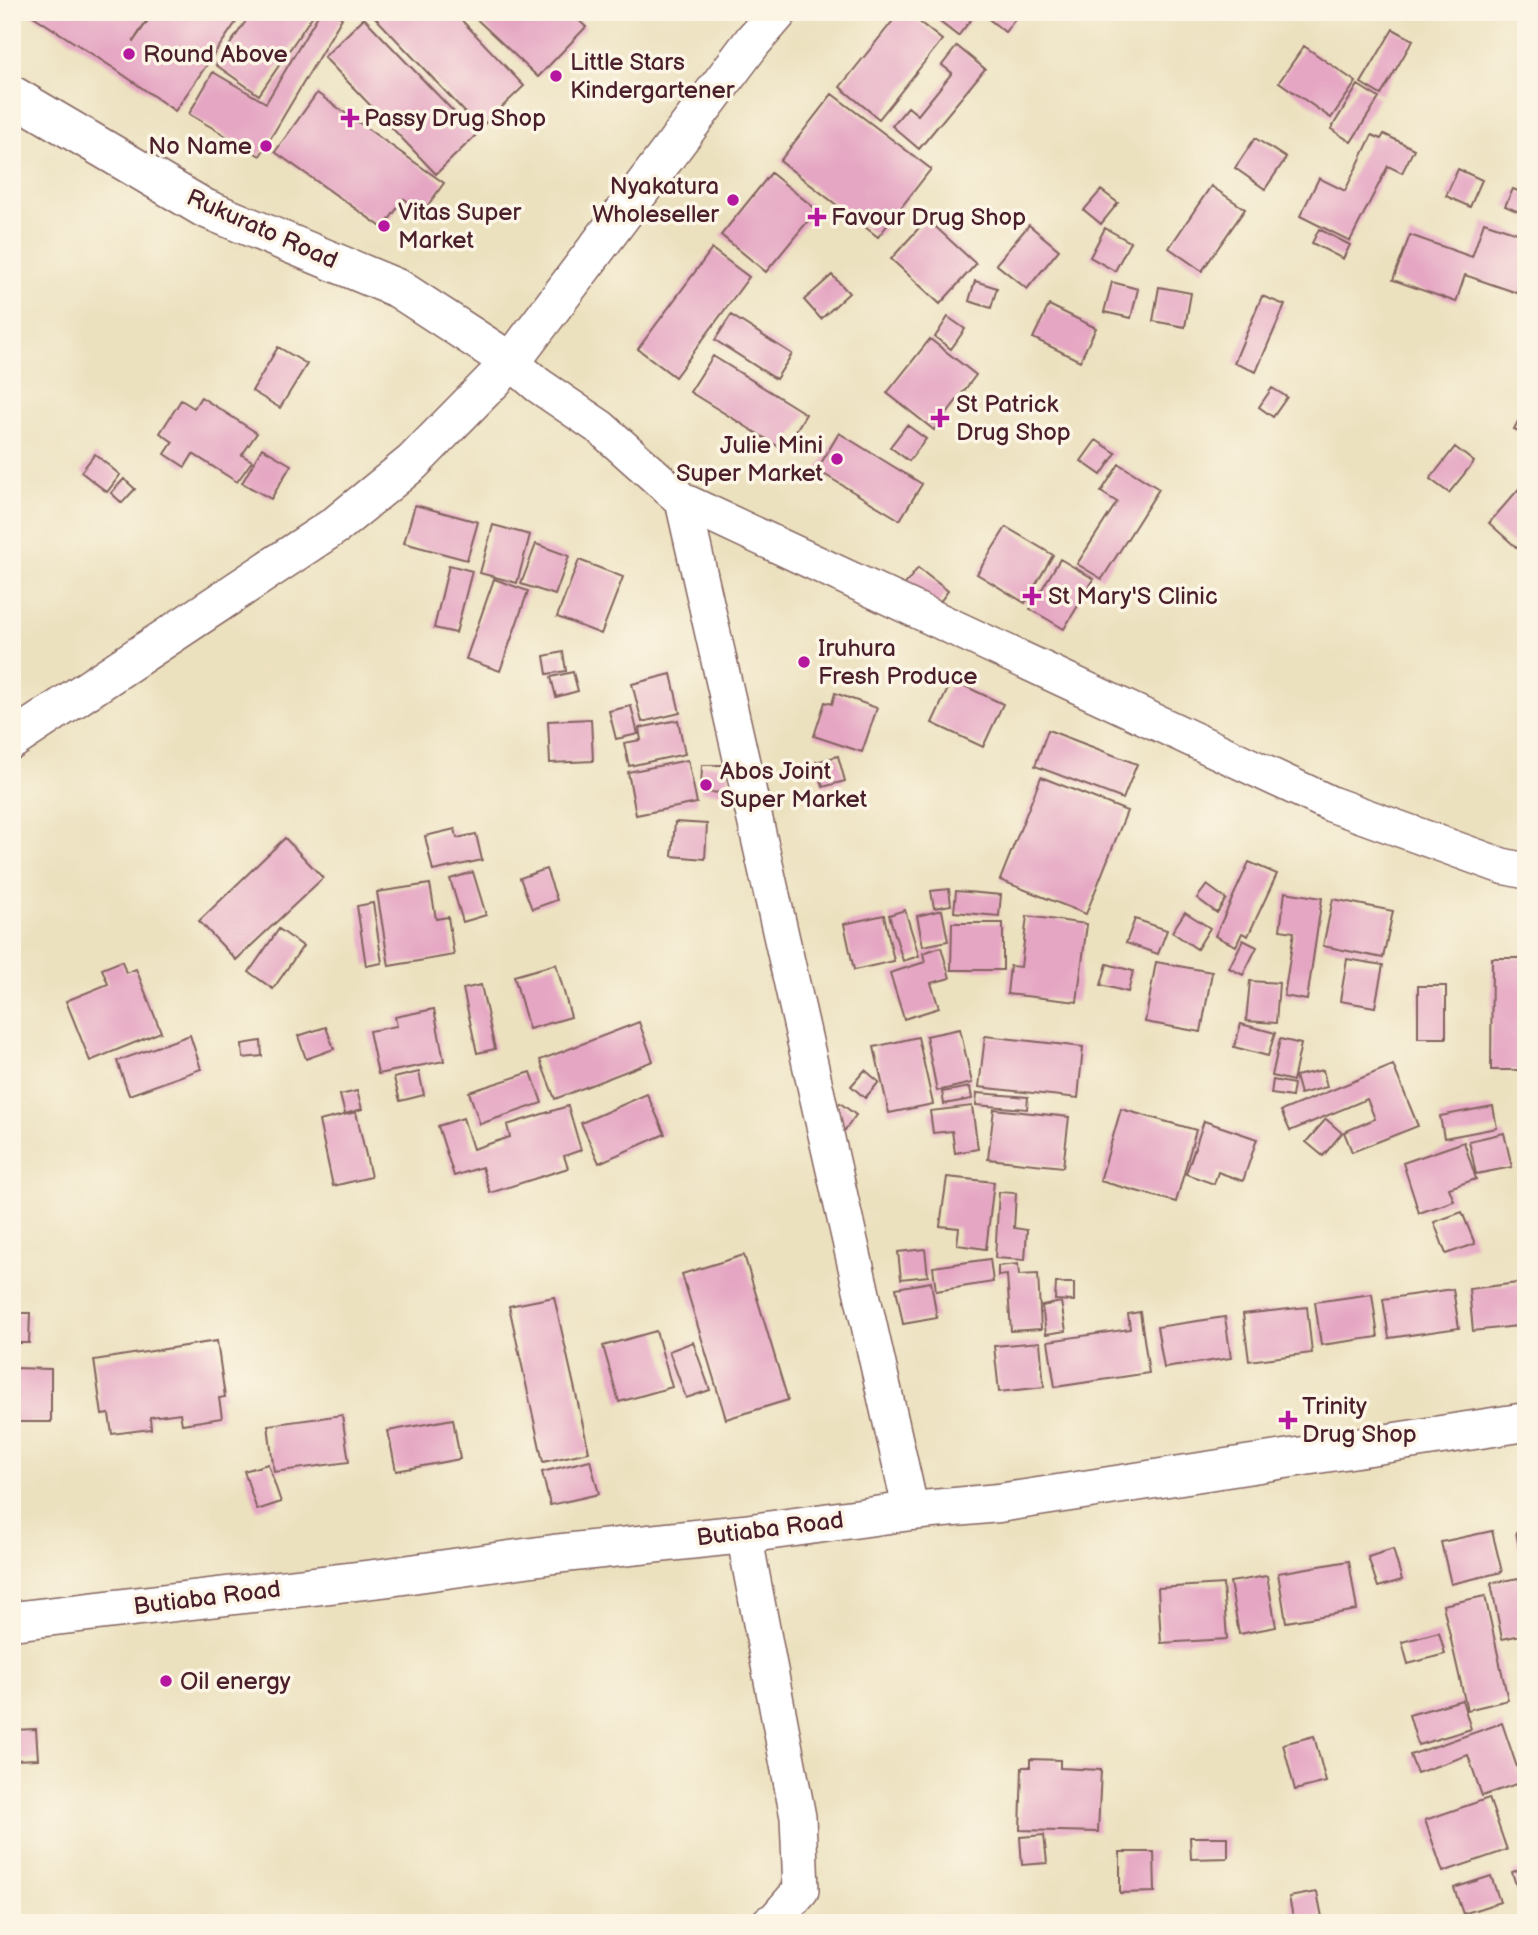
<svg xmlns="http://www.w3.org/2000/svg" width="1538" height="1935" font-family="'Balsamiq Sans',sans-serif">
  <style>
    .building { fill: #e5a6c3 }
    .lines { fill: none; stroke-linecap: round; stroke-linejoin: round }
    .minor-casing { stroke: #83635f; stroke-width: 38 }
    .tertiary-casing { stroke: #83635f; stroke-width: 41 }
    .secondary-casing { stroke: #83635f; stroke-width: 41 }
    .minor { stroke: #fff; stroke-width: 35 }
    .tertiary { stroke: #fff; stroke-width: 38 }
    .secondary { stroke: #fff; stroke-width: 38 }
    .poi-dot { fill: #b5179e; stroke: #fcf5e5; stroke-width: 2.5 }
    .labels { text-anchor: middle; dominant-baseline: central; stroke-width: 7; stroke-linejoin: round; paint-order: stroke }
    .poi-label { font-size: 24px; fill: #4a1f2b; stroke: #fcf5e5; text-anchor: start }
    .street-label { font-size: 24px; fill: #4a1f2b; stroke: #fcf5e5 }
  </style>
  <rect width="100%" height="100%" fill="#fcf5e5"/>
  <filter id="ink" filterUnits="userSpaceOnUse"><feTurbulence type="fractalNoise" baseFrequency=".0143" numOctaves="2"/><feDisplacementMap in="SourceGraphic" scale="14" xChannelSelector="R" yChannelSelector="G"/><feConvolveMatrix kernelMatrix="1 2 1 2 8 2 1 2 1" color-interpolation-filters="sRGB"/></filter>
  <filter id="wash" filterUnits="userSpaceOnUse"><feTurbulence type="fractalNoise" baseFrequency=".00686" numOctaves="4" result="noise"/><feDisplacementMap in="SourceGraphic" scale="28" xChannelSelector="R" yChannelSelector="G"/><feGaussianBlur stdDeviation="1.57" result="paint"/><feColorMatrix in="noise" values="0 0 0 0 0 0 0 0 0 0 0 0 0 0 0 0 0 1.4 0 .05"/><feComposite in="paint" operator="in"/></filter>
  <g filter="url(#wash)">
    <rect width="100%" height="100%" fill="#ece1bf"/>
    <g id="blocks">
      <path class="building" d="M 27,12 L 152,12 L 133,42 L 154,12 L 243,12 L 175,111 L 115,69 Z
        M 252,12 L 315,12 L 259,95 L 216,65 Z
        M 320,12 L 333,12 L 342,18 L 260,156 L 189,114 L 213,72 L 266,103 Z
        M 370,12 L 454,12 L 524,86 L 480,128 Z
        M 469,12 L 570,12 L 586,27 L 538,77 Z
        M 900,12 L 907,12 L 942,40 L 879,119 L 840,87 Z
        M 927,12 L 977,12 L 958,36 Z
        M 980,12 L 1021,12 L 1005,32 Z
        M 364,18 L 476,135 L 436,174 L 324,57 Z
        M 1393,29 L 1413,40 L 1381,95 L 1361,83 Z
        M 957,46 L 985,69 L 919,149 L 892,126 L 908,107 L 918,115 L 952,73 L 942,65 Z
        M 1304,46 L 1356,82 L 1331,118 L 1279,82 Z
        M 1358,85 L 1379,98 L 1351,142 L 1331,129 Z
        M 317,93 L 444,183 L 423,212 L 404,199 L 383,228 L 275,152 Z
        M 832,94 L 931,169 L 878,237 L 780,161 Z
        M 1384,134 L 1414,149 L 1402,173 L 1388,166 L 1350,241 L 1300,216 L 1319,178 L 1345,191 L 1372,135 L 1381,139 Z
        M 1255,138 L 1286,158 L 1265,189 L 1235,168 Z
        M 1458,169 L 1482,180 L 1470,207 L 1446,196 Z
        M 771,173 L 817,210 L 766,272 L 721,235 Z
        M 1211,186 L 1245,209 L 1202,271 L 1169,248 Z
        M 1513,189 L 1526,194 L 1526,215 L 1505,206 Z
        M 1101,190 L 1118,203 L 1101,224 L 1084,210 Z
        M 927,219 L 976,264 L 940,304 L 891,259 Z
        M 1484,222 L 1526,236 L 1526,296 L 1465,275 L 1456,302 L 1393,280 L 1410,235 L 1472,257 Z
        M 1029,225 L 1059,250 L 1027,289 L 996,264 Z
        M 1105,228 L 1130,242 L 1115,271 L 1090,257 Z
        M 1319,229 L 1350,245 L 1343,259 L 1312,243 Z
        M 712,249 L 749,277 L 675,377 L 638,349 Z
        M 832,275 L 849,293 L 821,319 L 804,300 Z
        M 975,281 L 997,288 L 991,308 L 969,301 Z
        M 1112,282 L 1138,289 L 1131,318 L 1104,312 Z
        M 1159,287 L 1191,293 L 1185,327 L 1153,321 Z
        M 1262,296 L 1285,305 L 1256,372 L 1234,363 Z
        M 1049,305 L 1096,328 L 1080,361 L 1033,338 Z
        M 731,315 L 792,354 L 776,379 L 715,340 Z
        M 948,317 L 965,329 L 951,349 L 935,337 Z
        M 930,339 L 976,375 L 934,430 L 887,393 Z
        M 278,347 L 307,364 L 280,408 L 252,391 Z
        M 713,356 L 806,414 L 784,450 L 690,392 Z
        M 1272,388 L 1287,397 L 1273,417 L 1259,407 Z
        M 201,397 L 257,433 L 242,455 L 252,461 L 237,482 L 193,454 L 185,467 L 165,454 L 173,442 L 160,433 L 181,400 L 194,408 Z
        M 1526,406 L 1526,435 L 1514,429 Z
        M 907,425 L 926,439 L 909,461 L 890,447 Z
        M 839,433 L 922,484 L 900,520 L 817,470 Z
        M 1096,440 L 1116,453 L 1101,475 L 1081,461 Z
        M 1455,447 L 1474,462 L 1449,493 L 1430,479 Z
        M 262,448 L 291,465 L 271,499 L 242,483 Z
        M 95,454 L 120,475 L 107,492 L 81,472 Z
        M 1119,464 L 1159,489 L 1102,579 L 1077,564 L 1117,502 L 1101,492 Z
        M 124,479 L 135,489 L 122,503 L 111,493 Z
        M 1523,484 L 1526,487 L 1526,556 L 1489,523 Z
        M 415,505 L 478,522 L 467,560 L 404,543 Z
        M 493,525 L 530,535 L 517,583 L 480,573 Z
        M 1006,527 L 1053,555 L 1025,603 L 977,574 Z
        M 536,544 L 569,556 L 555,595 L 521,584 Z
        M 1060,559 L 1094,579 L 1064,629 L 1030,609 Z
        M 579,560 L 623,577 L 601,634 L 557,617 Z
        M 449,565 L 472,571 L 456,633 L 434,628 Z
        M 918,568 L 948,591 L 934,610 L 903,587 Z
        M 494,579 L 528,591 L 500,671 L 466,659 Z
        M 563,652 L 566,671 L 547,674 L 544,656 Z
        M 573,672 L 578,691 L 556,697 L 551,677 Z
        M 671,674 L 680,713 L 642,722 L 632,684 Z
        M 952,680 L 1003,704 L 983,747 L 932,723 Z
        M 835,693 L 877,708 L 862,752 L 814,736 L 825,702 L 832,704 Z
        M 631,706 L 638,734 L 616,739 L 609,711 Z
        M 591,719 L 593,761 L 550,763 L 548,721 Z
        M 678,720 L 685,754 L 629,766 L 624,743 L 641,740 L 639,728 Z
        M 1048,730 L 1137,764 L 1123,799 L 1035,766 Z
        M 838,756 L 845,781 L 823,787 L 816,762 Z
        M 688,760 L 697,803 L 636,815 L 628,772 Z
        M 702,765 L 729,765 L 729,793 L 701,792 Z
        M 1041,777 L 1127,811 L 1086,914 L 1000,880 Z
        M 675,822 L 707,824 L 705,859 L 672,856 Z
        M 455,829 L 457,838 L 476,834 L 482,860 L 433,871 L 425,836 Z
        M 285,838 L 323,878 L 236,960 L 199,921 Z
        M 1249,862 L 1277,874 L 1248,936 L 1242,933 L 1236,946 L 1215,936 Z
        M 546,869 L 557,900 L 532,909 L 520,878 Z
        M 473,872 L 486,915 L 463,922 L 450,879 Z
        M 430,884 L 436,919 L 448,917 L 454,955 L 389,966 L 377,892 Z
        M 1207,885 L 1226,899 L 1217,913 L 1197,898 Z
        M 949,889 L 951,905 L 934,908 L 931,891 Z
        M 956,891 L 1001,895 L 999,916 L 954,912 Z
        M 1285,892 L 1322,898 L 1307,1000 L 1284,996 L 1294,932 L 1280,930 Z
        M 1333,899 L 1393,911 L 1383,958 L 1323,946 Z
        M 373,903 L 382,963 L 366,966 L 357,906 Z
        M 905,910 L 919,956 L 903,961 L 889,915 Z
        M 942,910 L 948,941 L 923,946 L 917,916 Z
        M 1185,912 L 1210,928 L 1197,949 L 1172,932 Z
        M 884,915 L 894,961 L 854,970 L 844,924 Z
        M 1027,916 L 1087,924 L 1077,1002 L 1007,994 L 1010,966 L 1021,967 Z
        M 1135,919 L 1167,930 L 1158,954 L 1126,943 Z
        M 952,923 L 1003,923 L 1003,970 L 951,970 Z
        M 279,929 L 303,946 L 273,989 L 249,972 Z
        M 1243,940 L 1257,947 L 1243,975 L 1229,968 Z
        M 941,947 L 950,978 L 931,983 L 939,1008 L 904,1019 L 890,973 L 925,962 L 923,953 Z
        M 1492,958 L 1526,958 L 1526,1070 L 1491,1070 Z
        M 1347,959 L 1383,965 L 1375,1007 L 1340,1001 Z
        M 122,961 L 126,973 L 136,969 L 161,1032 L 90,1061 L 66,1001 L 108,984 L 102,969 Z
        M 1156,962 L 1212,972 L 1201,1032 L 1145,1022 Z
        M 556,964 L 571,1017 L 529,1029 L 514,976 Z
        M 1107,964 L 1133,971 L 1128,992 L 1101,985 Z
        M 1250,981 L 1279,983 L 1276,1023 L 1246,1021 Z
        M 481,985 L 495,1049 L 477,1053 L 463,989 Z
        M 1418,986 L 1446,986 L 1446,1038 L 1418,1038 Z
        M 434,1009 L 444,1061 L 378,1074 L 369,1031 L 397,1026 L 395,1017 Z
        M 639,1022 L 653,1061 L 555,1099 L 540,1060 Z
        M 1241,1024 L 1275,1033 L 1268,1056 L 1234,1047 Z
        M 326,1027 L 334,1049 L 306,1059 L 298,1036 Z
        M 960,1029 L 972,1083 L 937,1091 L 926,1036 Z
        M 190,1035 L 201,1069 L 129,1095 L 117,1061 Z
        M 985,1036 L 1083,1047 L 1078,1098 L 979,1087 Z
        M 918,1037 L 933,1104 L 889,1113 L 874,1047 Z
        M 1280,1039 L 1301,1044 L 1293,1081 L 1272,1076 Z
        M 261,1041 L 262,1056 L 243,1058 L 242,1044 Z
        M 1393,1065 L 1418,1126 L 1352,1152 L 1344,1132 L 1375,1119 L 1367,1099 L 1290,1131 L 1281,1111 Z
        M 865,1070 L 879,1082 L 865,1098 L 851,1086 Z
        M 1323,1070 L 1327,1087 L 1300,1094 L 1295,1076 Z
        M 419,1072 L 424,1095 L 400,1101 L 394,1078 Z
        M 531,1072 L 542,1103 L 480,1124 L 469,1092 Z
        M 1273,1080 L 1294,1084 L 1292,1097 L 1271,1094 Z
        M 970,1087 L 972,1099 L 944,1104 L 942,1092 Z
        M 357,1091 L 362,1109 L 345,1114 L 340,1095 Z
        M 977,1093 L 1028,1097 L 1027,1109 L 976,1105 Z
        M 647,1094 L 665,1134 L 599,1163 L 581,1123 Z
        M 840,1103 L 856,1115 L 845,1130 L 829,1118 Z
        M 568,1106 L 581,1150 L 564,1156 L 568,1168 L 490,1193 L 482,1167 L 454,1176 L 438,1126 L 463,1118 L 473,1149 L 510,1137 L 507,1125 Z
        M 972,1106 L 978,1149 L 955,1153 L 952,1131 L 933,1133 L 930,1111 Z
        M 1493,1106 L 1497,1128 L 1444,1138 L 1440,1116 Z
        M 994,1109 L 1069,1117 L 1063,1167 L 988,1159 Z
        M 1121,1109 L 1196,1130 L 1176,1202 L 1100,1181 Z
        M 356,1112 L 371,1177 L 333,1186 L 319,1121 Z
        M 1326,1119 L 1342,1133 L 1323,1156 L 1306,1142 Z
        M 1204,1121 L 1257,1139 L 1243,1181 L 1218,1172 L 1214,1184 L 1186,1174 Z
        M 1504,1133 L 1512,1167 L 1476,1174 L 1469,1141 Z
        M 1464,1142 L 1476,1179 L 1449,1188 L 1454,1201 L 1419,1213 L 1403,1163 Z
        M 947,1177 L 994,1182 L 986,1249 L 957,1245 L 959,1228 L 940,1226 Z
        M 999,1192 L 1016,1193 L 1014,1228 L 1027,1230 L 1025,1260 L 995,1258 Z
        M 1462,1212 L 1475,1244 L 1446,1254 L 1434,1222 Z
        M 925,1249 L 928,1276 L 901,1279 L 898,1252 Z
        M 744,1255 L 788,1400 L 726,1419 L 682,1274 Z
        M 990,1259 L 993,1282 L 936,1291 L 933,1267 Z
        M 1018,1264 L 1019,1275 L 1038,1274 L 1041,1329 L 1011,1331 L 1007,1275 L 998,1276 L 998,1266 Z
        M 931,1282 L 937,1318 L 903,1324 L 896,1288 Z
        M 1526,1282 L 1526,1325 L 1473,1331 L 1469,1289 Z
        M 1056,1283 L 1074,1283 L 1074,1301 L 1055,1300 Z
        M 1453,1289 L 1459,1328 L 1389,1338 L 1383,1299 Z
        M 1372,1294 L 1378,1337 L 1321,1345 L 1315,1302 Z
        M 554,1297 L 589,1452 L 543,1462 L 509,1306 Z
        M 1061,1302 L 1066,1331 L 1046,1334 L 1042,1306 Z
        M 1307,1307 L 1312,1353 L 1249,1361 L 1243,1314 Z
        M 1140,1312 L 1149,1373 L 1055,1387 L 1048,1341 L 1130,1329 L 1128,1314 Z
        M 12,1313 L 30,1313 L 29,1343 L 12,1343 Z
        M 1225,1317 L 1231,1358 L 1164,1368 L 1157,1327 Z
        M 656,1331 L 672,1387 L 619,1402 L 603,1346 Z
        M 217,1341 L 225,1397 L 219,1398 L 222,1418 L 182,1424 L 180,1413 L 150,1417 L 151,1429 L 112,1434 L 109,1414 L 102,1415 L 94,1360 Z
        M 693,1342 L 710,1390 L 686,1398 L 669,1351 Z
        M 1040,1342 L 1044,1387 L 999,1392 L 994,1346 Z
        M 12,1368 L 51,1369 L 51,1422 L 12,1422 Z
        M 342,1415 L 349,1462 L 274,1472 L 268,1425 Z
        M 453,1419 L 460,1459 L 396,1471 L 388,1431 Z
        M 590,1460 L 599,1494 L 550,1505 L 542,1472 Z
        M 268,1464 L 281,1502 L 257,1510 L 244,1471 Z
        M 1526,1530 L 1526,1574 L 1524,1574 L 1516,1532 Z
        M 1492,1531 L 1502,1572 L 1451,1584 L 1441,1542 Z
        M 1393,1549 L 1402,1580 L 1378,1587 L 1368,1557 Z
        M 1349,1561 L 1357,1610 L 1286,1622 L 1278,1573 Z
        M 1267,1576 L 1276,1627 L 1239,1634 L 1230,1582 Z
        M 1519,1578 L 1526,1610 L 1526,1634 L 1502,1639 L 1491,1583 Z
        M 1223,1584 L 1227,1639 L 1161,1643 L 1158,1588 Z
        M 1485,1596 L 1508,1700 L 1467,1710 L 1443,1605 Z
        M 1439,1632 L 1445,1654 L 1408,1664 L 1402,1642 Z
        M 1462,1700 L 1471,1729 L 1418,1745 L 1409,1715 Z
        M 1502,1723 L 1522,1782 L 1482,1796 L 1468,1755 L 1417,1773 L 1410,1755 Z
        M 36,1729 L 38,1759 L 14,1760 L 12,1730 Z
        M 1314,1736 L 1326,1782 L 1295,1790 L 1283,1744 Z
        M 1030,1759 L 1060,1760 L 1060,1768 L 1101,1770 L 1098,1832 L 1020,1830 L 1022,1767 L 1030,1767 Z
        M 1489,1798 L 1507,1850 L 1443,1872 L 1425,1820 Z
        M 1044,1835 L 1047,1863 L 1022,1865 L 1020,1837 Z
        M 1190,1837 L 1228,1837 L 1228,1858 L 1191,1859 Z
        M 1120,1852 L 1154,1852 L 1155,1892 L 1120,1893 Z
        M 1526,1867 L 1526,1889 L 1518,1891 L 1512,1872 Z
        M 1491,1876 L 1500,1902 L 1463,1914 L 1454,1888 Z
        M 1317,1892 L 1322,1917 L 1294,1922 L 1289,1897 Z"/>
    </g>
  </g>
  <g filter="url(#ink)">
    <use href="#blocks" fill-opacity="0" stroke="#83635f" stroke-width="2"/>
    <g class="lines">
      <defs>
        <path id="minor" d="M 511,362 L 538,385 L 601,428 L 683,501 L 911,1511
          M 683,501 L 1331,804 L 1502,866 L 1526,871
          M 744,1534 L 798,1817 L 801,1890 L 775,1920 L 769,1923"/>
        <path id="tertiary" d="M 12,95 L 204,208 L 399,289 L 511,362
          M 12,740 L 336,525 L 412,463 L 511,362 L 753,41 L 778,12"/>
        <path id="secondary" d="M 12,1621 L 382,1578 L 554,1554 L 744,1534 L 911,1511 L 999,1503 L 1526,1422"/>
      </defs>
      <use href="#minor" class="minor-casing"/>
      <use href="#tertiary" class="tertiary-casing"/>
      <use href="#secondary" class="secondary-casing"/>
      <use href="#minor" class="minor"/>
      <use href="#tertiary" class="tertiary"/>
      <use href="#secondary" class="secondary"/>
    </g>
  </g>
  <g class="poi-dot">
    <circle cx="129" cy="54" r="7"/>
    <circle cx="556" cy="76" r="7"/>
    <path d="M346.5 107.5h7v7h7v7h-7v7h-7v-7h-7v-7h7z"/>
    <circle cx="266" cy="146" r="7"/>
    <circle cx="733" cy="200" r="7"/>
    <path d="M813.5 206.5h7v7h7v7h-7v7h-7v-7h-7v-7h7z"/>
    <circle cx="384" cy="226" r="7"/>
    <path d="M936.5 407.5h7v7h7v7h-7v7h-7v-7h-7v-7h7z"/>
    <circle cx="837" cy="459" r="7"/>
    <path d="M1028.5 585.5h7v7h7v7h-7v7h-7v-7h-7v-7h7z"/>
    <circle cx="804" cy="662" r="7"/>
    <circle cx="706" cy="785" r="7"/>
    <path d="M1284.5 1409.5h7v7h7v7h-7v7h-7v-7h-7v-7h7z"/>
    <circle cx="166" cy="1681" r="7"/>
  </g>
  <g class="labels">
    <g class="poi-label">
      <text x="143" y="54">Round Above</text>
      <text x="570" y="62">Little Stars<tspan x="570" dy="28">Kindergartener</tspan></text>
      <text x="364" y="118">Passy Drug Shop</text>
      <text x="252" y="146" text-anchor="end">No Name</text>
      <text x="719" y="186" text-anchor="end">Nyakatura<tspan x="719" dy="28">Wholeseller</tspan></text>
      <text x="398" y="212">Vitas Super<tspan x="398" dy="28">Market</tspan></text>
      <text x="831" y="217">Favour Drug Shop</text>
      <text x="956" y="404">St Patrick<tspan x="956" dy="28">Drug Shop</tspan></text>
      <text x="823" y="445" text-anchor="end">Julie Mini<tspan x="823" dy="28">Super Market</tspan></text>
      <text x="1048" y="596">St Mary'S Clinic</text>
      <text x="818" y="648">Iruhura<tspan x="818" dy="28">Fresh Produce</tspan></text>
      <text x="720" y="771">Abos Joint<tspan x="720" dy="28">Super Market</tspan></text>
      <text x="1302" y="1406">Trinity<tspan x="1302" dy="28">Drug Shop</tspan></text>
      <text x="180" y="1681">Oil energy</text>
    </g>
    <g class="street-label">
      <text transform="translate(262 229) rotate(24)">Rukurato Road</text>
      <text transform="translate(770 1529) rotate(-7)">Butiaba Road</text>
      <text transform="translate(207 1598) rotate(-7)">Butiaba Road</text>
    </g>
  </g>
  <rect width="1538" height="1935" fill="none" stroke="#fcf5e5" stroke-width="42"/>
</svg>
